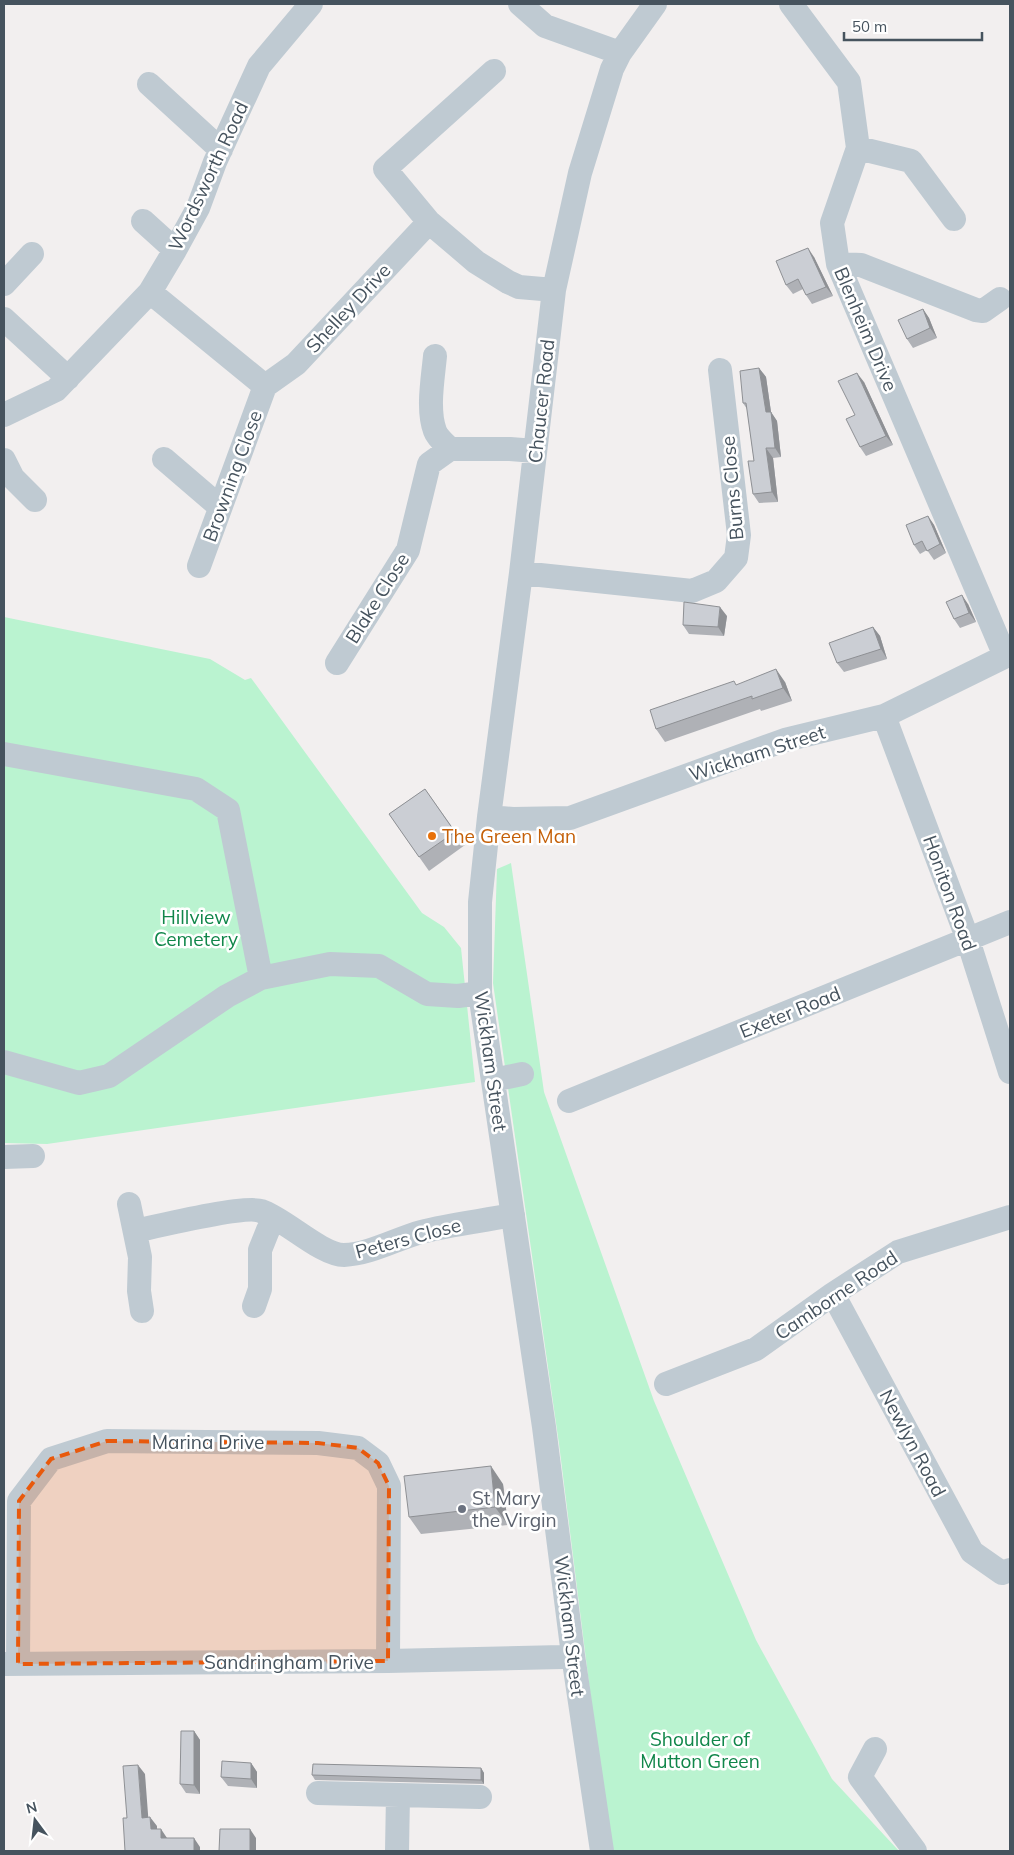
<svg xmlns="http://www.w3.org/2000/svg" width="1014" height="1855" font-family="Mulish,sans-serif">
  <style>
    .green { fill: #baf3d0 }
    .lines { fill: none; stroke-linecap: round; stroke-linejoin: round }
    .minor { stroke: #bfcad2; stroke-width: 24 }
    .wall { fill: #afb1b6 }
    .shaded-wall { fill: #8e9094 }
    .building { fill: #cbced4; stroke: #8e9094 }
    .marked { fill: #e8590c; fill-opacity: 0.2; stroke: #e8590c; stroke-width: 4; stroke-dasharray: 10 6; stroke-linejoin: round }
    .food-dot { fill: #e8710a; stroke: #fff; stroke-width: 2 }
    .worship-dot { fill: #6b7280; stroke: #fff; stroke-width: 2 }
    .labels { text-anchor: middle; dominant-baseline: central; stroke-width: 5; stroke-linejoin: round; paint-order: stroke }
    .street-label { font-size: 19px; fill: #46535e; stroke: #fff }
    .food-label { font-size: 19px; fill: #c56008; stroke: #fff; text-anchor: start }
    .park-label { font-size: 19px; fill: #10864a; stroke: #fff }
    .worship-label { font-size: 19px; fill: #5b616d; stroke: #fff; text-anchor: start }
  </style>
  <rect width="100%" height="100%" fill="#f2efef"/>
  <path class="green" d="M 4,617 L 210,659 L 245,680 L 251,678 L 422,913 L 444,927 L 461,948 L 475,1082 L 47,1144 L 4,1143 Z
    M 511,863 L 544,1092 L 654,1401 L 756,1640 L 832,1779 L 899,1851 L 610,1851 L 559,1444 L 493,983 L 497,869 Z"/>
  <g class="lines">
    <path class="minor" d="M 520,4 L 545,26 L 620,53
      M 791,4 L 849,82 L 858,148 L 832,223 L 838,264 L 1005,656
      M 149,84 L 221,150
      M 858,148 L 911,161 L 954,219
      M 143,221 L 175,250
      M 429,222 L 385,169 L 494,71
      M 838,264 L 861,265 L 976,310 L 983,311 L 1000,299
      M 4,284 L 32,254
      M 150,292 L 265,386 L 296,364 L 429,222 L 476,262 L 508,282 L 519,287 L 554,290
      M 4,319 L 68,378
      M 435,356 C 433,378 427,410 435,431 C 437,437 445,444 450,449
      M 4,415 L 56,390 L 150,292 L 175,250 L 198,208 L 215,162 L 259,66 L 311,4
      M 164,459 L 220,507
      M 4,460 L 13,478 L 35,500
      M 199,566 L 265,386
      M 521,573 L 692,591 L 716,581 L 736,558 L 739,535 L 720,370
      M 337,663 L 408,550 L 429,464 L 450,449 L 510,449 L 535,451
      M 884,716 L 968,940 L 1010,1072
      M 4,754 L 196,789 L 228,810 L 261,978
      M 489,817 L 513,819 L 570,818 L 785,740 L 884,716 L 1010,654
      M 4,1062 L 79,1083 L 109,1076 L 227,996 L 261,978 L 330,964 L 379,966 L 427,994 L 458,996 L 480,993
      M 493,1080 L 522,1074
      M 569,1101 L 1010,922
      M 4,1157 L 33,1156
      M 129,1204 L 140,1257 L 139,1291 L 142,1311
      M 135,1231 C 158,1226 245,1205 261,1211 C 285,1219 321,1255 344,1255 C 370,1254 396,1239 421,1232 C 451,1224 483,1221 513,1215
      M 833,1294 L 972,1552 L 1002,1573 L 1010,1570
      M 254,1306 L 260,1289 L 260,1250 L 268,1230 L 276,1219
      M 666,1384 L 756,1349 L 833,1294 L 898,1252 L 1010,1217
      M 4,1664 L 388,1661 L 562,1657 L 573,1655
      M 18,1664 L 19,1501 L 51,1459 L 107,1441 L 318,1443 L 358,1448 L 378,1463 L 389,1486 L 388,1661
      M 875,1749 L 860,1777 L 915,1851
      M 318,1793 L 480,1797
      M 397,1851 L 398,1795
      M 602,1851 L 573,1655 L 544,1427 L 480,993 L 480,902 L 489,817 L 521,573 L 554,290 L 580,173 L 612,69 L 620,53 L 655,4"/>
  </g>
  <path class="wall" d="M 814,257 L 833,296 L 812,304 L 806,295 L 803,289 L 793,294 L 786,285 Z
    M 923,309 L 929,318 L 937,338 L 913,348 L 907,339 Z
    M 759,368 L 766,377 L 771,412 L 777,421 L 781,457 L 773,458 L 778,502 L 759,503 L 753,494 L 754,461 L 747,409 L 743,403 Z
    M 864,382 L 893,445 L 866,456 L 860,447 L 855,415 Z
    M 928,516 L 934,525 L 946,553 L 934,560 L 927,550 L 920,554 L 914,545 Z
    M 968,604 L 976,622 L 960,628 L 954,619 Z
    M 727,616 L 724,636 L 689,634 L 683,625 Z
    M 873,627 L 880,636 L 887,659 L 844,672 L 837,663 Z
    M 785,682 L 792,701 L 761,711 L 760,709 L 665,742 L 656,729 L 737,685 Z
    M 425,789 L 465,845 L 429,871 L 389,814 Z
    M 503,1484 L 508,1525 L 421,1534 L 409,1517 Z
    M 194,1731 L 200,1740 L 200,1794 L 186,1793 L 180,1784 Z
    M 251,1763 L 257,1772 L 257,1788 L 228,1786 L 221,1777 Z
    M 481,1768 L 484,1773 L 484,1784 L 315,1780 L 312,1775 Z"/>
  <path class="shaded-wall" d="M 808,248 L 814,257 L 833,296 L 826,287 Z
    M 923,309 L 929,318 L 937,338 L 930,328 Z
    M 759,368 L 766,377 L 771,412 L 777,421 L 781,457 L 775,448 L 766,412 Z
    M 857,373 L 864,382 L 893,445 L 886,436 Z
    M 766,448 L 773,458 L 778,502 L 772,492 Z
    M 928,516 L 934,525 L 946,553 L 940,544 Z
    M 962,595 L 968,604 L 976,622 L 969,613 Z
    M 720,607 L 727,616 L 724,636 L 718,627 Z
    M 873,627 L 880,636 L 887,659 L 881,649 Z
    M 776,669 L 785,682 L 792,701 L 783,688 Z
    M 491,1466 L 503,1484 L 508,1525 L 495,1507 Z
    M 194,1731 L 200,1740 L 200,1794 L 194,1785 Z
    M 251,1763 L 257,1772 L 257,1788 L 251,1779 Z
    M 138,1765 L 145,1774 L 149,1827 L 142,1818 Z
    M 481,1768 L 484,1773 L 484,1784 L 481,1780 Z
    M 150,1817 L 157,1826 L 157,1838 L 151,1829 Z
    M 161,1829 L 167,1838 L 161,1838 Z
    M 250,1829 L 256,1838 L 256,1851 L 250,1851 Z
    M 194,1838 L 200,1847 L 200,1851 L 194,1851 Z"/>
  <path class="building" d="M 808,248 L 826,287 L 806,295 L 798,279 L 786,285 L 776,261 Z
    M 923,309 L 930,328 L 907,339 L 898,320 Z
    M 759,368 L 766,412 L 771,412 L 775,448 L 766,448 L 772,492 L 753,494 L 748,461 L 754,461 L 746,403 L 743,403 L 740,371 Z
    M 857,373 L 886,436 L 860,447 L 846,419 L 855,415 L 838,381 Z
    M 928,516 L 940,544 L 927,551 L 922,541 L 914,545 L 906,525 Z
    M 962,595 L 969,613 L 954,619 L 946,602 Z
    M 684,602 L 720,607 L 718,627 L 683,625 Z
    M 873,627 L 881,649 L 837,663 L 829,643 Z
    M 776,669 L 783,688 L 752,699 L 752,696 L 656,729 L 650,710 L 734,681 L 736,685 Z
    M 425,789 L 455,832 L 419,857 L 389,814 Z
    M 491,1466 L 495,1507 L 409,1517 L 404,1476 Z
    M 181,1731 L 194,1731 L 194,1785 L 180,1784 Z
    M 222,1761 L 251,1763 L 251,1779 L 221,1777 Z
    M 313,1764 L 481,1768 L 481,1780 L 312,1775 Z
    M 138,1765 L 142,1818 L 150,1817 L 151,1829 L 161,1829 L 161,1838 L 194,1838 L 194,1851 L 125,1851 L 123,1818 L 127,1818 L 123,1766 Z
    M 220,1829 L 250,1829 L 250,1851 L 219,1851 Z"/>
  <path class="marked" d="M 107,1441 L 318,1443 L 358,1448 L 378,1463 L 389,1486 L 388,1661 L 18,1664 L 19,1501 L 51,1459 Z"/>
  <circle class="food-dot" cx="432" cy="836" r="5"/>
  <circle class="worship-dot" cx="462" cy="1509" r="5"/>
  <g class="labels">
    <g class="street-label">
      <text transform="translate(208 176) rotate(-65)">Wordsworth Road</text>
      <text transform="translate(348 308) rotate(-47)">Shelley Drive</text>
      <text transform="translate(866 329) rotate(67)">Blenheim Drive</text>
      <text transform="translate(541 401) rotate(-84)">Chaucer Road</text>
      <text transform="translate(232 476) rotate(-70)">Browning Close</text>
      <text transform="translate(732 488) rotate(-95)">Burns Close</text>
      <text transform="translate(377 598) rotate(-58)">Blake Close</text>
      <text transform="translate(757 753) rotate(-18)">Wickham Street</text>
      <text transform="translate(950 893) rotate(70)">Honiton Road</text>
      <text transform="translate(790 1012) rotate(-22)">Exeter Road</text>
      <text transform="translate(491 1061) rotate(82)">Wickham Street</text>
      <text transform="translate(408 1238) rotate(-15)">Peters Close</text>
      <text transform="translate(836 1295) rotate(-34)">Camborne Road</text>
      <text x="208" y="1442">Marina Drive</text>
      <text transform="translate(913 1443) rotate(62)">Newlyn Road</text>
      <text transform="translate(570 1626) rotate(83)">Wickham Street</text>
      <text x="289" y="1662">Sandringham Drive</text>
    </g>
    <g class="food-label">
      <text x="442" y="836">The Green Man</text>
    </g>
    <g class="park-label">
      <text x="196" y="917">Hillview<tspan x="196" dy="22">Cemetery</tspan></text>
      <text x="700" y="1739">Shoulder of<tspan x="700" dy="22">Mutton Green</tspan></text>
    </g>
    <g class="worship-label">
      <text x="472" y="1498">St Mary<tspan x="472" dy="22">the Virgin</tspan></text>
    </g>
  </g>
  <rect width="1014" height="1855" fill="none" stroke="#46535e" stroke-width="10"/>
  <g transform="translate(35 1820) rotate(345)" stroke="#ffffff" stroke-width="4" paint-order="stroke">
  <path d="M0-4L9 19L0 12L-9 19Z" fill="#46535e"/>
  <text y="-8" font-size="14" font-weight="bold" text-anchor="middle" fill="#46535e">N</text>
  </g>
  <path d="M844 32v8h138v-8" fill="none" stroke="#46535e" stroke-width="2.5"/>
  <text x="852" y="32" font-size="15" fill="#46535e" stroke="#ffffff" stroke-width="4" paint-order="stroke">50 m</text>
</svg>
